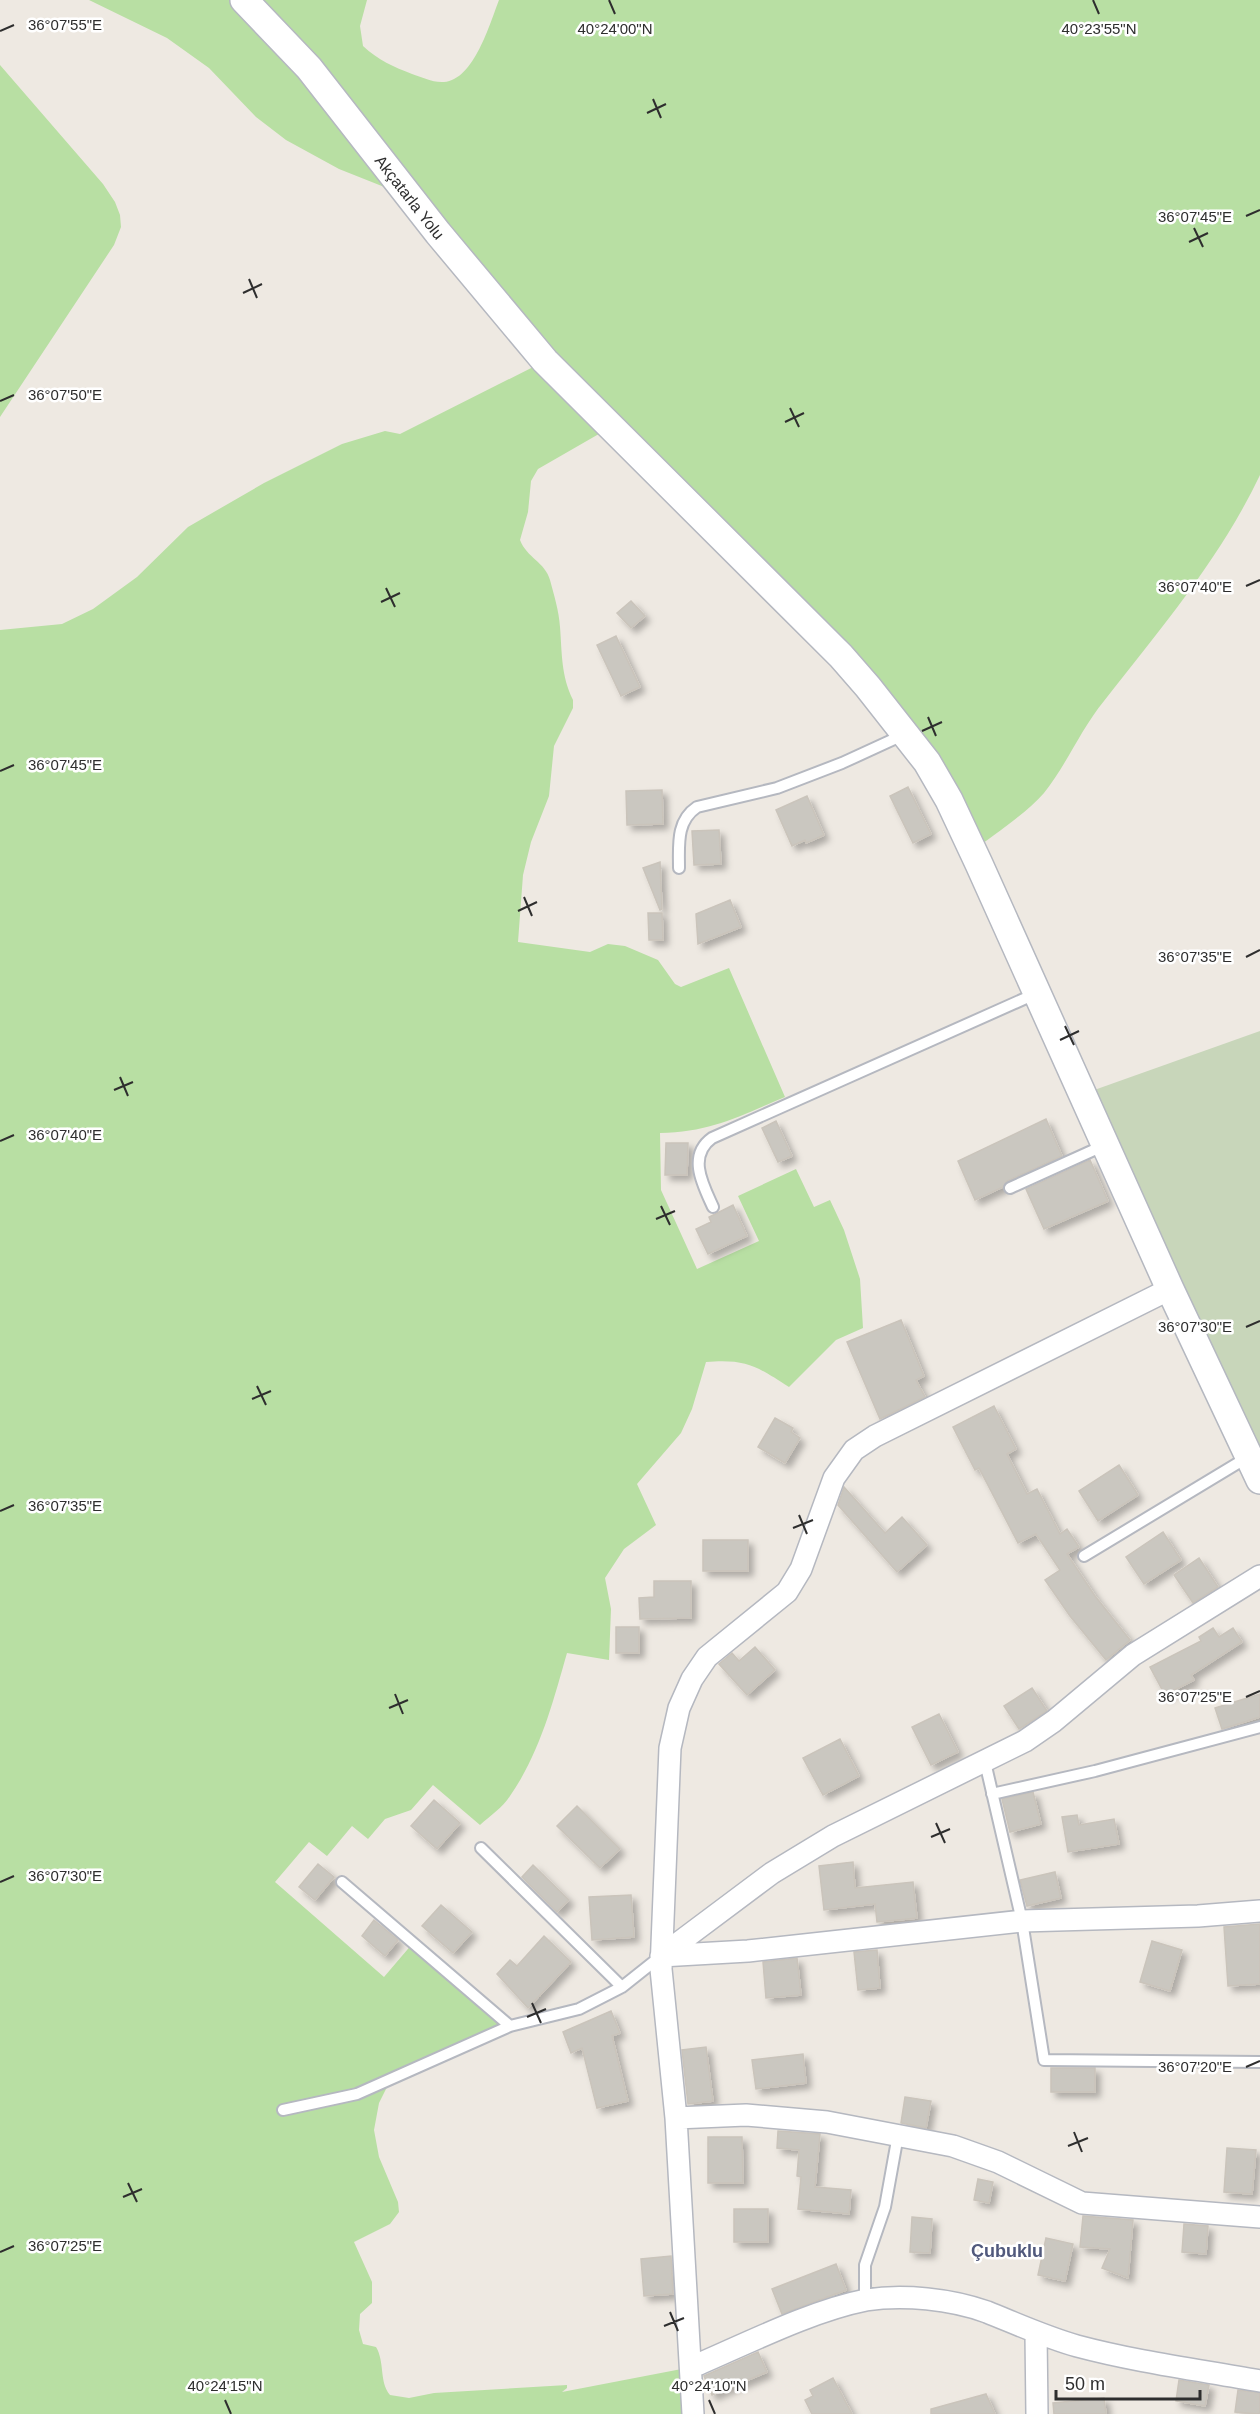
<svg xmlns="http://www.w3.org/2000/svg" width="1260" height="2414" font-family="Arial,sans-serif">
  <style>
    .green { fill: #b8dfa3 }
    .cemetery { fill: #c8d6ba }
    .building { fill: #cac7c0; stroke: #cac4bb; stroke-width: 1.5; filter: url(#shadow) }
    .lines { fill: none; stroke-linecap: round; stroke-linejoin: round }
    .service-casing { stroke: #b5b8c0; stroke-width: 14 }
    .minor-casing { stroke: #b5b8c0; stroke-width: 24 }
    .tertiary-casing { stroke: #b5b8c0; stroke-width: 30 }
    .service { stroke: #fff; stroke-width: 10 }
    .minor { stroke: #fff; stroke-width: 21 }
    .tertiary { stroke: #fff; stroke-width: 27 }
    .ticks { fill: none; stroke: #2e2e2e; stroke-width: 2 }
    .labels { text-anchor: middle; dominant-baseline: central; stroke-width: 5; stroke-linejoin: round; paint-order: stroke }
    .street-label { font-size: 16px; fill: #2e2e2e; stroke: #fff }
    .neighbourhood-label { font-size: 18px; font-weight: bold; fill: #51597c; stroke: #fff }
    .ticks-label { font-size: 15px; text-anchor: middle; fill: #2e2e2e; stroke: #fff; stroke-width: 5; stroke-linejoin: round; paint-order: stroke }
  </style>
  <defs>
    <filter id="shadow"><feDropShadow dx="5" dy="5" stdDeviation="3" flood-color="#0004"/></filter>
  </defs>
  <rect width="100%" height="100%" fill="#eee9e2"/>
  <path class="green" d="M 89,0 L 367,0 L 360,26 L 363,46 C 378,60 394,67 412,74 C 422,77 433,83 444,82 C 474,80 490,23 499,0 L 1260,0 L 1260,475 C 1220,559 1161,628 1104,701 C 1081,729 1067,764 1044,793 C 1027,813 994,834 973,851 L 927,762 L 611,427 L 538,469 L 531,481 L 528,512 L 520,540 C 527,558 545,562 550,580 C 554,595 559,611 560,627 C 562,653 561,676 573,700 L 573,708 L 554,746 L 549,796 L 531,842 L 523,875 L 518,942 L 590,952 L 608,944 L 625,946 L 658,960 L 675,984 L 681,987 L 729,968 L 785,1097 C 739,1116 711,1132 660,1133 L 661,1190 L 697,1269 L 759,1241 L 738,1196 L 796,1169 L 814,1207 L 830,1200 L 844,1230 L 860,1279 L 863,1328 L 836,1340 L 789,1387 C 756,1366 747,1359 706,1362 L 692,1409 L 681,1433 L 637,1484 L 656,1525 L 624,1549 L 605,1578 L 611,1609 L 609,1660 L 567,1653 C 553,1702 540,1753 510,1796 C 503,1807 490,1816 480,1825 L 433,1785 L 411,1810 L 385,1819 L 368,1839 L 352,1826 L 327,1856 L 309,1842 L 275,1882 L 384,1977 L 413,1943 L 510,2026 L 390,2081 L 379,2103 L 374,2130 L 379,2157 L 398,2202 L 399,2212 L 390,2224 L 354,2242 L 372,2282 L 372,2303 L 360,2314 L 359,2330 L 363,2344 L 376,2347 C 385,2362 379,2382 390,2395 L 409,2398 L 434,2393 L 567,2385 L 567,2388 L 562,2392 L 692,2367 L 693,2414 L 0,2414 L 0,630 L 62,624 L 93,609 L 137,577 L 188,527 L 264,483 L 342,444 L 385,431 L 400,434 L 545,361 L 412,198 L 339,169 L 286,140 L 256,117 L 209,68 L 167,38 Z
    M 0,65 L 103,184 L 115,202 L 120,215 L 121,227 L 114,245 L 0,417 Z"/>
  <path class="cemetery" d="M 1260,1031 L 1260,1480 L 1083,1094 Z"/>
  <path class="building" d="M 631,601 L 645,616 L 631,628 L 617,613 Z
    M 616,636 L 640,687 L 621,696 L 597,645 Z
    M 908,787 L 931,834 L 913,843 L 890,796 Z
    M 662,790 L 663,824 L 627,825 L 626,791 Z
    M 807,796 L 824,835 L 806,843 L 805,840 L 792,846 L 776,810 Z
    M 719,830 L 721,864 L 694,865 L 692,831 Z
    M 660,862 L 662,909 L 660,910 L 643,868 Z
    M 730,900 L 741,927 L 698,944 L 696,914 Z
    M 648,913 L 662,913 L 663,940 L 649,940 Z
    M 1046,1119 L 1062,1156 L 1007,1181 L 1003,1187 L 975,1200 L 958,1161 Z
    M 776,1121 L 792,1156 L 778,1162 L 762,1128 Z
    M 666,1143 L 688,1143 L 687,1175 L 665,1175 Z
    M 1090,1160 L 1108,1201 L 1044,1229 L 1026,1189 Z
    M 733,1205 L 747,1236 L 708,1254 L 696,1229 L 711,1222 L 709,1217 Z
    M 901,1320 L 924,1376 L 916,1380 L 925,1397 L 880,1419 L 847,1342 Z
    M 994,1406 L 1016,1449 L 1007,1454 L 1027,1494 L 1037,1489 L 1060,1534 L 1067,1529 L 1079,1547 L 1067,1554 L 1095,1596 L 1130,1640 L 1106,1660 L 1070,1616 L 1045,1580 L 1060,1570 L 1036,1534 L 1018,1543 L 979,1468 L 975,1470 L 953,1427 Z
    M 775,1418 L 793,1428 L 791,1432 L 800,1438 L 785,1463 L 758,1447 Z
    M 1119,1465 L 1138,1495 L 1098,1521 L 1079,1491 Z
    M 844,1487 L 885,1533 L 902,1517 L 927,1545 L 897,1572 L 838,1505 Z
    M 1163,1532 L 1181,1560 L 1144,1584 L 1126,1557 Z
    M 703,1540 L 748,1540 L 748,1571 L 703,1571 Z
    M 1199,1558 L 1218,1587 L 1193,1603 L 1174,1575 Z
    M 654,1581 L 691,1581 L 691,1618 L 640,1619 L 639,1598 L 654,1597 Z
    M 616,1627 L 639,1627 L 639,1653 L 616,1653 Z
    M 1213,1628 L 1219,1637 L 1233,1628 L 1242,1642 L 1191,1675 L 1194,1680 L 1165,1695 L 1150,1667 L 1201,1641 L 1199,1637 Z
    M 755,1647 L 775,1670 L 747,1695 L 719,1664 L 732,1653 L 739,1661 Z
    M 1032,1688 L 1047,1711 L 1019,1729 L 1004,1706 Z
    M 1260,1694 L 1260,1717 L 1222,1729 L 1215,1708 Z
    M 939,1714 L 958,1752 L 931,1765 L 912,1727 Z
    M 840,1739 L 859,1776 L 823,1795 L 803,1758 Z
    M 1033,1792 L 1041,1824 L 1010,1832 L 1002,1799 Z
    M 434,1800 L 460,1823 L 437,1849 L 411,1826 Z
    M 577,1806 L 620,1849 L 600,1868 L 557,1826 Z
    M 1077,1815 L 1079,1825 L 1114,1819 L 1119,1844 L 1068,1852 L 1062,1817 Z
    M 853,1862 L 855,1888 L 913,1882 L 917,1918 L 877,1922 L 875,1904 L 824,1910 L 819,1866 Z
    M 318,1864 L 334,1877 L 315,1900 L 299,1887 Z
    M 533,1865 L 569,1900 L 557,1912 L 522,1877 Z
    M 1055,1872 L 1061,1898 L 1027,1906 L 1020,1880 Z
    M 631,1895 L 634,1937 L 592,1940 L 589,1897 Z
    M 441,1905 L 472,1932 L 453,1953 L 422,1926 Z
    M 374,1920 L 398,1940 L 385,1956 L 362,1936 Z
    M 1260,1924 L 1260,1984 L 1228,1986 L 1224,1927 Z
    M 544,1936 L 571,1962 L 528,2008 L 497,1974 L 510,1960 L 517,1966 Z
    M 1152,1941 L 1182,1950 L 1170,1991 L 1140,1982 Z
    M 877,1950 L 880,1988 L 858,1990 L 854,1952 Z
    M 797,1958 L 801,1995 L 766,1998 L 763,1962 Z
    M 611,2011 L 620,2033 L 612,2036 L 628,2101 L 597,2108 L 582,2048 L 571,2053 L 563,2032 Z
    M 706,2047 L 713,2101 L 688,2104 L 682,2050 Z
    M 803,2054 L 806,2083 L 756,2089 L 752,2060 Z
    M 1051,2068 L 1095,2068 L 1095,2092 L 1051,2092 Z
    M 905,2097 L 931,2101 L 926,2128 L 901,2123 Z
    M 778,2131 L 820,2134 L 815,2187 L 851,2190 L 849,2214 L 798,2209 L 801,2177 L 797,2176 L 799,2150 L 777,2148 Z
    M 708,2137 L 742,2137 L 743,2183 L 708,2183 Z
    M 1227,2148 L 1256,2150 L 1252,2194 L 1224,2192 Z
    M 978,2179 L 993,2182 L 989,2203 L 974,2200 Z
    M 734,2209 L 768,2209 L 768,2242 L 734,2242 Z
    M 1083,2216 L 1133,2220 L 1128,2278 L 1102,2268 L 1110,2249 L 1080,2247 Z
    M 912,2217 L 932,2219 L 930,2253 L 910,2252 Z
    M 1184,2224 L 1208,2226 L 1206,2254 L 1182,2252 Z
    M 1046,2238 L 1073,2244 L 1065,2281 L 1038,2275 Z
    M 671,2256 L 673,2294 L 644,2296 L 641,2259 Z
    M 836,2264 L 846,2290 L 782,2314 L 772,2289 Z
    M 758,2352 L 767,2372 L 712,2395 L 704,2376 Z
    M 833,2378 L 852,2414 L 812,2414 L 805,2400 L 813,2396 L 810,2390 Z
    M 1179,2380 L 1209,2385 L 1205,2406 L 1176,2401 Z
    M 1238,2390 L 1260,2393 L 1260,2414 L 1235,2412 Z
    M 986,2394 L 995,2414 L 931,2414 L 931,2409 Z
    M 1104,2398 L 1106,2414 L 1054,2414 L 1053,2403 Z"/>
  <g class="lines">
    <defs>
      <path id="service" d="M 679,868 C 679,845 676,821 697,807 L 777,788 L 842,763 L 903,735
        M 1010,1188 L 1105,1145
        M 713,1207 C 703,1185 687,1156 712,1138 L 1035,994
        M 1084,1556 L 1248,1457
        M 985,1762 L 1022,1921 L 1044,2060 L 1260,2062
        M 992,1794 L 1095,1771 L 1260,1727
        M 481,1848 L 622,1987
        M 342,1882 L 510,2026
        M 283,2110 L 357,2094 L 510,2026 L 579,2009 L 622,1987 L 661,1956
        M 865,2300 L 865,2265 L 885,2207 L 898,2135"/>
      <path id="minor" d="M 661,1956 L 772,1873 L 833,1836 L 1025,1741 L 1054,1721 L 1133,1655 L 1260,1576
        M 661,1956 L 748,1951 L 1022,1921 L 1198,1916 L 1260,1911
        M 676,2118 L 746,2115 L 827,2122 L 953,2146 L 998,2162 L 1082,2203 L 1260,2217
        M 1036,2334 L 1037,2414
        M 692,2367 C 744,2345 810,2311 866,2300 C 903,2294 951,2299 987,2312 C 1017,2324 1045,2337 1077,2346 C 1137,2362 1199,2370 1260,2381
        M 693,2414 L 676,2118 L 661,1969 L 670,1748 L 679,1708 L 692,1679 L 707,1657 L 787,1592 L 801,1569 L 834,1478 L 854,1450 L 875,1436 L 1170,1289"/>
      <g id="tertiary">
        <path id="s1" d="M 244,0 L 309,68 L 438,233 L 545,361 L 841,656 L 868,687 L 927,762 L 949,800 L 979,864 L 1170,1289 L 1260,1480"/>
      </g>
    </defs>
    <use href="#service" class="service-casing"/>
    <use href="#minor" class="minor-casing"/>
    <use href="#tertiary" class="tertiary-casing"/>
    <use href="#service" class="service"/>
    <use href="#minor" class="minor"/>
    <use href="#tertiary" class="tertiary"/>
  </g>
  <path class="ticks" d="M 609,0 L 615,14M 1093,0 L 1099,14M 0,31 L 14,25M 653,99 L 661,118M 647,113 L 666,104M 1246,216 L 1260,210M 1194,228 L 1203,247M 1189,242 L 1208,233M 249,279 L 257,298M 243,293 L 262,284M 0,401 L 14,395M 790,408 L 799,427M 785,422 L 804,413M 1246,586 L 1260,580M 386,588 L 395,607M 381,602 L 400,593M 928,717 L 936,736M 922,731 L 942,722M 0,771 L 14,765M 524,897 L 532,916M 518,911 L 537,902M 1246,957 L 1260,950M 1065,1026 L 1074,1045M 1060,1040 L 1079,1031M 120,1077 L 128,1096M 114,1090 L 133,1082M 0,1141 L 14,1135M 661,1206 L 670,1225M 656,1219 L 675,1211M 1246,1327 L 1260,1321M 257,1386 L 266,1405M 252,1399 L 271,1391M 0,1511 L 14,1505M 799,1515 L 807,1534M 793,1528 L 813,1520M 395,1694 L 403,1714M 1246,1697 L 1260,1691M 389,1708 L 408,1700M 936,1823 L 945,1843M 931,1837 L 950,1829M 0,1882 L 14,1876M 532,2003 L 541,2023M 527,2017 L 546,2009M 1246,2067 L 1260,2061M 1074,2132 L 1082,2152M 1068,2146 L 1088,2138M 128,2183 L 137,2202M 123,2197 L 142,2189M 0,2252 L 14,2246M 670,2312 L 678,2331M 664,2326 L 684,2318M 225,2400 L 231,2414M 709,2400 L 715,2414"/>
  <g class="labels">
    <g class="street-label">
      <text stroke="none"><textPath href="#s1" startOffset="258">Akçatarla Yolu</textPath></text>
    </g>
    <g class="neighbourhood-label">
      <text x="1007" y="2251">Çubuklu</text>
    </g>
  </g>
  <g class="ticks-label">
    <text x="65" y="30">36°07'55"E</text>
    <text x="1099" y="34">40°23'55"N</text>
    <text x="615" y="34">40°24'00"N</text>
    <text x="1195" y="222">36°07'45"E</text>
    <text x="65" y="400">36°07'50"E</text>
    <text x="1195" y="592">36°07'40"E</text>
    <text x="65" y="770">36°07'45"E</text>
    <text x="1195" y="962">36°07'35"E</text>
    <text x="65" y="1140">36°07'40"E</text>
    <text x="1195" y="1332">36°07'30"E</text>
    <text x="65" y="1511">36°07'35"E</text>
    <text x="1195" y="1702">36°07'25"E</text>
    <text x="65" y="1881">36°07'30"E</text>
    <text x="1195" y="2072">36°07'20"E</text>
    <text x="65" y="2251">36°07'25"E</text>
    <text x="225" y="2391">40°24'15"N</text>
    <text x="709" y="2391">40°24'10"N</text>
  </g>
  <path d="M1056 2390v9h144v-9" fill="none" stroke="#2e2e2e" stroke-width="3"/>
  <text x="1065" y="2390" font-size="18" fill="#2e2e2e" stroke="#ffffff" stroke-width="4.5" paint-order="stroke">50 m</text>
</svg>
